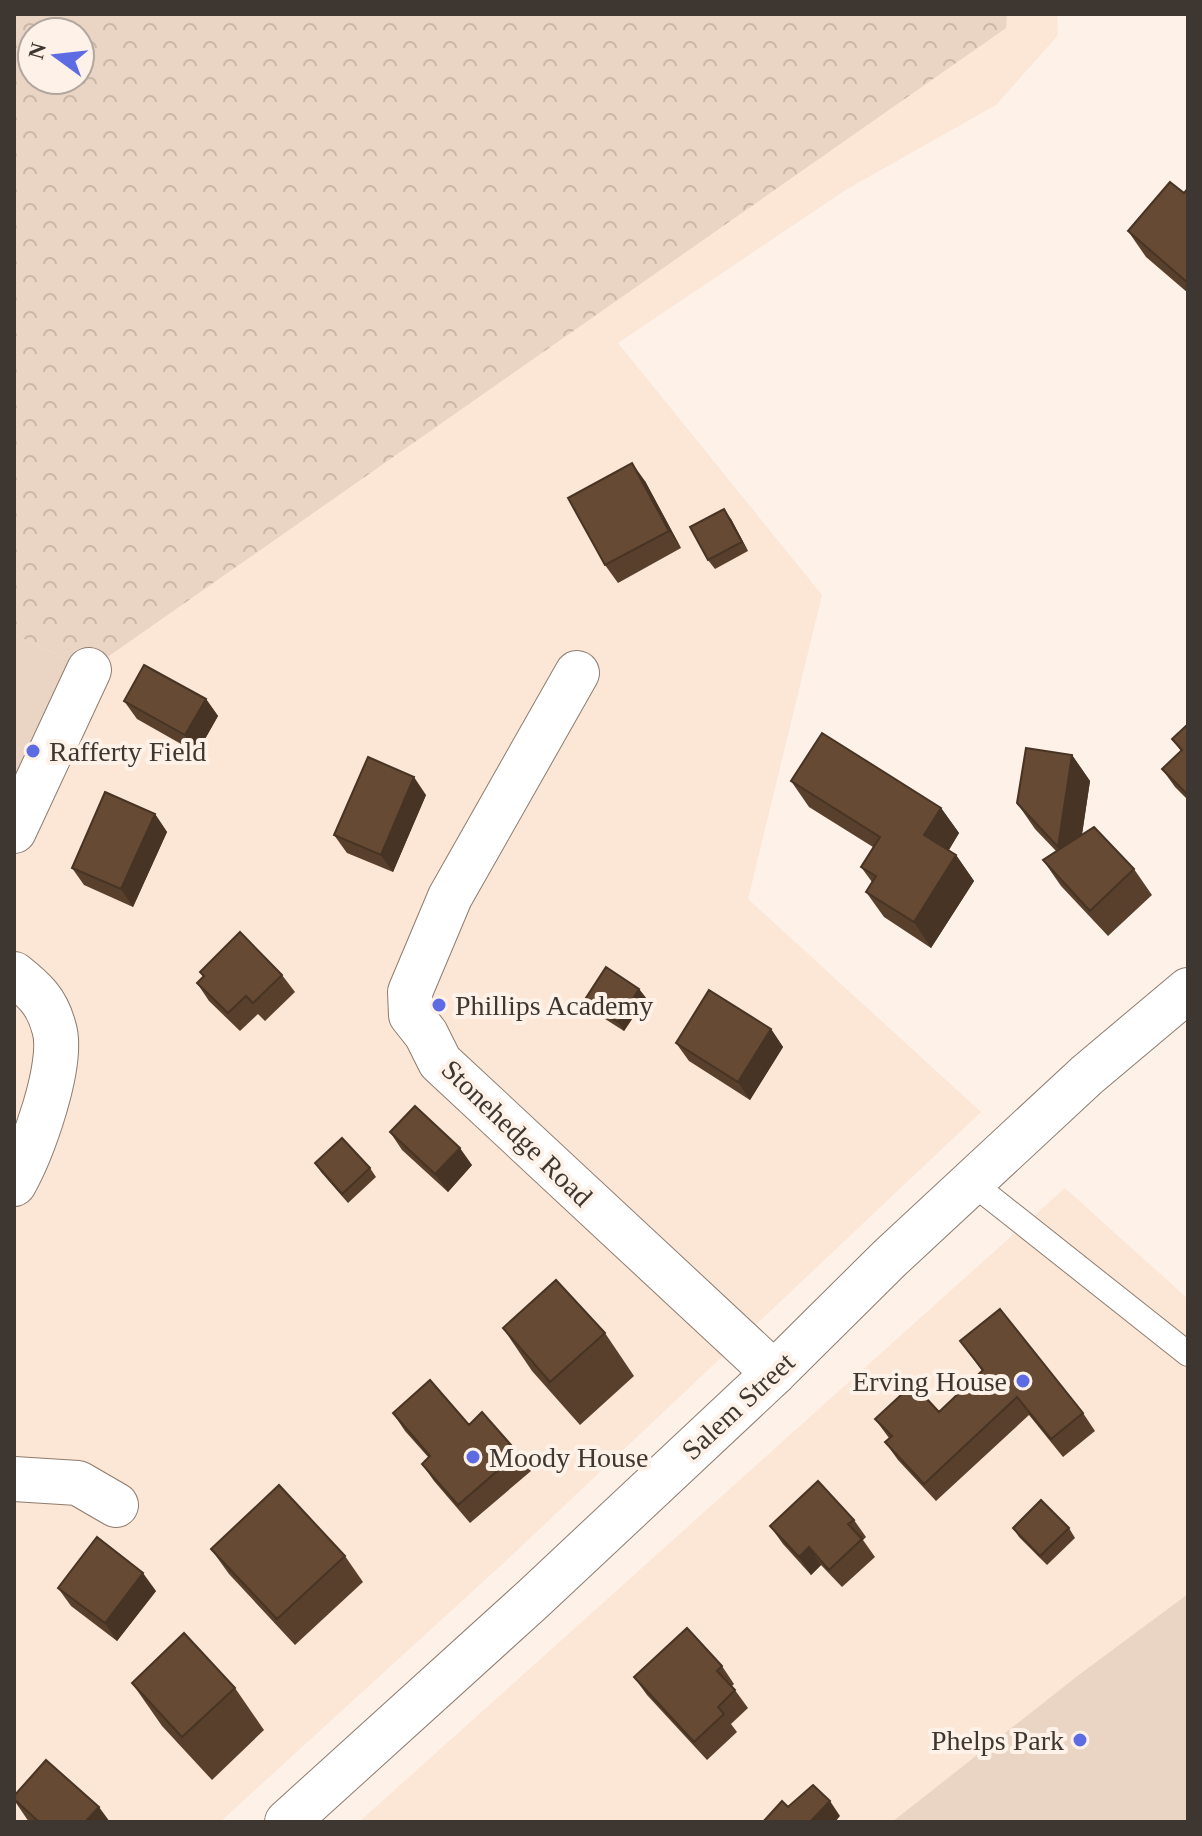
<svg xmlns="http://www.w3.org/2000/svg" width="1202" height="1836" font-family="Georgia,serif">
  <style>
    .built { fill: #fce6d6; fill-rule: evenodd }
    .green { fill: #ead4c3 }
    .forest { fill: url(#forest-crowns); fill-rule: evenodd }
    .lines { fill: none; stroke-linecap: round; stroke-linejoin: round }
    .service-casing { stroke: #8e7c6e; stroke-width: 26 }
    .minor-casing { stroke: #8e7c6e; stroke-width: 46 }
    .tertiary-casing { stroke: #8e7c6e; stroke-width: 46 }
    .service { stroke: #fff; stroke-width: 24 }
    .minor { stroke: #fff; stroke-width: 44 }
    .tertiary { stroke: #fff; stroke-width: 44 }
    .wall { fill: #58402c }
    .shaded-wall { fill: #473424 }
    .building { fill: #664a33; stroke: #473424; stroke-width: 2 }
    .poi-dot { fill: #5e6ce3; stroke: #fdf1e8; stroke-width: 3 }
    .labels { text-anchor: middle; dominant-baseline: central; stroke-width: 8; stroke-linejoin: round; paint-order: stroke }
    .poi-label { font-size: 28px; fill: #3e3731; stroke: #fdf1e8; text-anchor: start }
    .street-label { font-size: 28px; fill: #3e3731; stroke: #fdf1e8 }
  </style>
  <defs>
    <pattern id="forest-crowns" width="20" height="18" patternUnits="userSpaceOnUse" patternTransform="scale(2)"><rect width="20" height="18" fill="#ead4c3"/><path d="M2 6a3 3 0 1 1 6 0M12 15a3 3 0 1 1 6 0" fill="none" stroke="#cab7a8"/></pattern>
  </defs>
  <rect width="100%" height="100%" fill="#fdf1e8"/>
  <path class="built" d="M 14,14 L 1057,14 L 1058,35 L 996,105 L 847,189 L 618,343 L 822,595 L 748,899 L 981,1112 L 511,1556 L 220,1822 L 14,1822 ZM 32,32 L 80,32 L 80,80 L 32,80 Z
    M 1065,1188 L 1188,1299 L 1188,1822 L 359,1822 Z"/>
  <path class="green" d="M 14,634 L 89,670 L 14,831 Z
    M 1188,1594 L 1188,1822 L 892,1822 L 1080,1674 Z"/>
  <path class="forest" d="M 14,14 L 1007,14 L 1006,28 L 89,670 L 14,634 ZM 32,32 L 80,32 L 80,80 L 32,80 Z"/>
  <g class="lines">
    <defs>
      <path id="service" d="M 971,1182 L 1188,1354"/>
      <path id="minor" d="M 577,673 L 450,897 L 410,992 L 411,1015 L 426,1034 L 440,1062 L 774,1373
        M 14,831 L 89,670
        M 14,974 C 34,990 47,1001 54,1028 C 65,1063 32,1152 14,1184
        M 14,1479 L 78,1483 L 116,1505"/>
      <path id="tertiary" d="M 287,1822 L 533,1599 L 774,1373 L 891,1257 L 1087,1075 L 1188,990"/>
    </defs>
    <use href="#service" class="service-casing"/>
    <use href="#minor" class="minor-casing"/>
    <use href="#tertiary" class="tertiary-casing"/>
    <use href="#service" class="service"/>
    <use href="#minor" class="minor"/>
    <use href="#tertiary" class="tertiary"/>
  </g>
  <path class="wall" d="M 1188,188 L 1188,293 L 1146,257 L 1128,231 L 1184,193 Z
    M 645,481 L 681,548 L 618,583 L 605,565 Z
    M 731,519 L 748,551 L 715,569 L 708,560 Z
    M 206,699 L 218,716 L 197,753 L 137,719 L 124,701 Z
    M 1188,724 L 1188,800 L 1175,787 L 1162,769 L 1181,751 L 1172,739 Z
    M 1072,755 L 1090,781 L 1082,835 L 1134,869 L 1152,895 L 1108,936 L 1061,886 L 1043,860 L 1056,851 L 1035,829 L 1017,803 Z
    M 791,781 L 941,808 L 959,833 L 949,850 L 956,855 L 974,881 L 931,948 L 884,917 L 866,892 L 872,882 L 861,867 L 873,847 L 809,807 Z
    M 426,795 L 393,872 L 347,853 L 334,835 Z
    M 155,814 L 167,832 L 133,907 L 84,885 L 72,868 Z
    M 200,972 L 282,975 L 295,992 L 265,1021 L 258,1014 L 240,1031 L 209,1001 L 197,983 L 203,977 Z
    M 639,989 L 646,998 L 624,1031 L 591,1010 L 584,1001 Z
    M 771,1029 L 783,1047 L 750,1100 L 689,1061 L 676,1043 Z
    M 390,1132 L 472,1165 L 448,1192 L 402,1150 Z
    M 315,1163 L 370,1168 L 376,1177 L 348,1203 L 321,1172 Z
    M 503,1328 L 605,1333 L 634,1376 L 580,1425 L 532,1371 Z
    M 960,1341 L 1083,1413 L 1095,1431 L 1063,1457 L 1029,1415 L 936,1501 L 898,1460 L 885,1442 L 889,1438 L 875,1419 L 939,1412 L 982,1371 Z
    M 393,1413 L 469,1425 L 518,1453 L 531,1471 L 470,1523 L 434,1481 L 422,1464 L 429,1458 L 405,1431 Z
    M 854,1520 L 866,1537 L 863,1540 L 875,1557 L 842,1587 L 821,1565 L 811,1575 L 783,1544 L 770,1526 Z
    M 1013,1528 L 1069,1528 L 1075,1538 L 1047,1565 L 1019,1537 Z
    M 211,1549 L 345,1556 L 363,1582 L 295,1645 L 229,1574 Z
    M 58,1588 L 156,1591 L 117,1641 L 71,1606 Z
    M 722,1666 L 734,1684 L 732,1686 L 748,1708 L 731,1724 L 737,1732 L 707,1760 L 647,1695 L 634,1677 Z
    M 132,1683 L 235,1688 L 264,1730 L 212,1780 L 162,1726 Z
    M 14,1796 L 110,1822 L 29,1822 L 14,1800 Z"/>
  <path class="shaded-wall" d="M 632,463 L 645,481 L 681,548 L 669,531 Z
    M 724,509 L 731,519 L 748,551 L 742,542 Z
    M 206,699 L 218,716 L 197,753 L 185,735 Z
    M 1072,755 L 1090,781 L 1076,873 L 1058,847 Z
    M 414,777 L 426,795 L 393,872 L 381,855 Z
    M 941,808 L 959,833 L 942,861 L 924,835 Z
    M 155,814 L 167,832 L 133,907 L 121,889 Z
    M 956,855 L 974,881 L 931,948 L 914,922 Z
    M 639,989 L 646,998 L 624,1031 L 618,1022 Z
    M 771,1029 L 783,1047 L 750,1100 L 738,1082 Z
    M 460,1148 L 472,1165 L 448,1192 L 435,1174 Z
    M 809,1547 L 821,1565 L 811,1575 L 799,1557 Z
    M 143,1573 L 156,1591 L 117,1641 L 105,1623 Z
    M 830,1801 L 840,1816 L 835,1822 L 810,1822 Z
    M 99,1807 L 110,1822 L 85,1822 Z"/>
  <path class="building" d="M 1170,182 L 1184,193 L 1188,188 L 1188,283 L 1128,231 Z
    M 632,463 L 669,531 L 605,565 L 568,498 Z
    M 724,509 L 742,542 L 708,560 L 690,527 Z
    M 144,665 L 206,699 L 185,735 L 124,701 Z
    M 1188,724 L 1188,795 L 1162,769 L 1182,750 L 1172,739 Z
    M 822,733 L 941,808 L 924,835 L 956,855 L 914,922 L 866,892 L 876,876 L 861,867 L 880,837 L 791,781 Z
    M 1026,748 L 1072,755 L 1058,847 L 1017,803 Z
    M 368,757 L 414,777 L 381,855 L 334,835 Z
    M 105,792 L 155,814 L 121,889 L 72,868 Z
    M 1094,827 L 1134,869 L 1090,911 L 1043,860 Z
    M 240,932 L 282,975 L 253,1003 L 246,996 L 228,1013 L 197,983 L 204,976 L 200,972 Z
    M 606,967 L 639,989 L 618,1022 L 584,1001 Z
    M 709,990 L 771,1029 L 738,1082 L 676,1043 Z
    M 415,1106 L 460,1148 L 435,1174 L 390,1132 Z
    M 342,1138 L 370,1168 L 342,1194 L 315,1163 Z
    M 556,1280 L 605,1333 L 550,1382 L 503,1328 Z
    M 1000,1309 L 1083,1413 L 1051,1439 L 1017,1397 L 924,1484 L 885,1442 L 892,1436 L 875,1419 L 913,1384 L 939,1412 L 983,1370 L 960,1341 Z
    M 430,1380 L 469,1425 L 482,1412 L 518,1453 L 458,1505 L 422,1464 L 430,1456 L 393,1413 Z
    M 818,1481 L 854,1520 L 848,1524 L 862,1539 L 829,1570 L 809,1547 L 799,1557 L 770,1526 Z
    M 279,1485 L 345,1556 L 277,1619 L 211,1549 Z
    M 1041,1500 L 1069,1528 L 1040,1556 L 1013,1528 Z
    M 97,1537 L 143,1573 L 105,1623 L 58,1588 Z
    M 687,1628 L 722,1666 L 717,1671 L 735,1690 L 718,1707 L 724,1714 L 694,1742 L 634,1677 Z
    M 184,1633 L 235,1688 L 182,1737 L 132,1683 Z
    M 46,1760 L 99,1807 L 85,1822 L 39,1822 L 14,1799 L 14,1796 Z
    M 813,1785 L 830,1801 L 810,1822 L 763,1822 L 782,1801 L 788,1807 Z"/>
  <g class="poi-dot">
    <circle cx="33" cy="751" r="8"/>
    <circle cx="439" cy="1005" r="8"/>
    <circle cx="1023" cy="1381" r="8"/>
    <circle cx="473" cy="1457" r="8"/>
    <circle cx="1080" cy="1740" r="8"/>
  </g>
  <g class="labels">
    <g class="poi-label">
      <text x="49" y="751">Rafferty Field</text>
      <text x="455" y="1005">Phillips Academy</text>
      <text x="1007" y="1381" text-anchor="end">Erving House</text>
      <text x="489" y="1457">Moody House</text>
      <text x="1064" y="1740" text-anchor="end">Phelps Park</text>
    </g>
    <g class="street-label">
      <text transform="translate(517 1133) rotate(44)">Stonehedge Road</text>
      <text transform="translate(738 1406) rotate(-43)">Salem Street</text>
    </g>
  </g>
  <rect width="1202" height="1836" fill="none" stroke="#3e3731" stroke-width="32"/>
  <g transform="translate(56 56) rotate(285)"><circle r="38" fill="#fdf1e8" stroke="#b1a79f" stroke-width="2"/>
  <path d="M0-6L14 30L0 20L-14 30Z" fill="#5e6ce3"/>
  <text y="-12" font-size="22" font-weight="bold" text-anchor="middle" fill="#3e3731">N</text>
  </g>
</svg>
